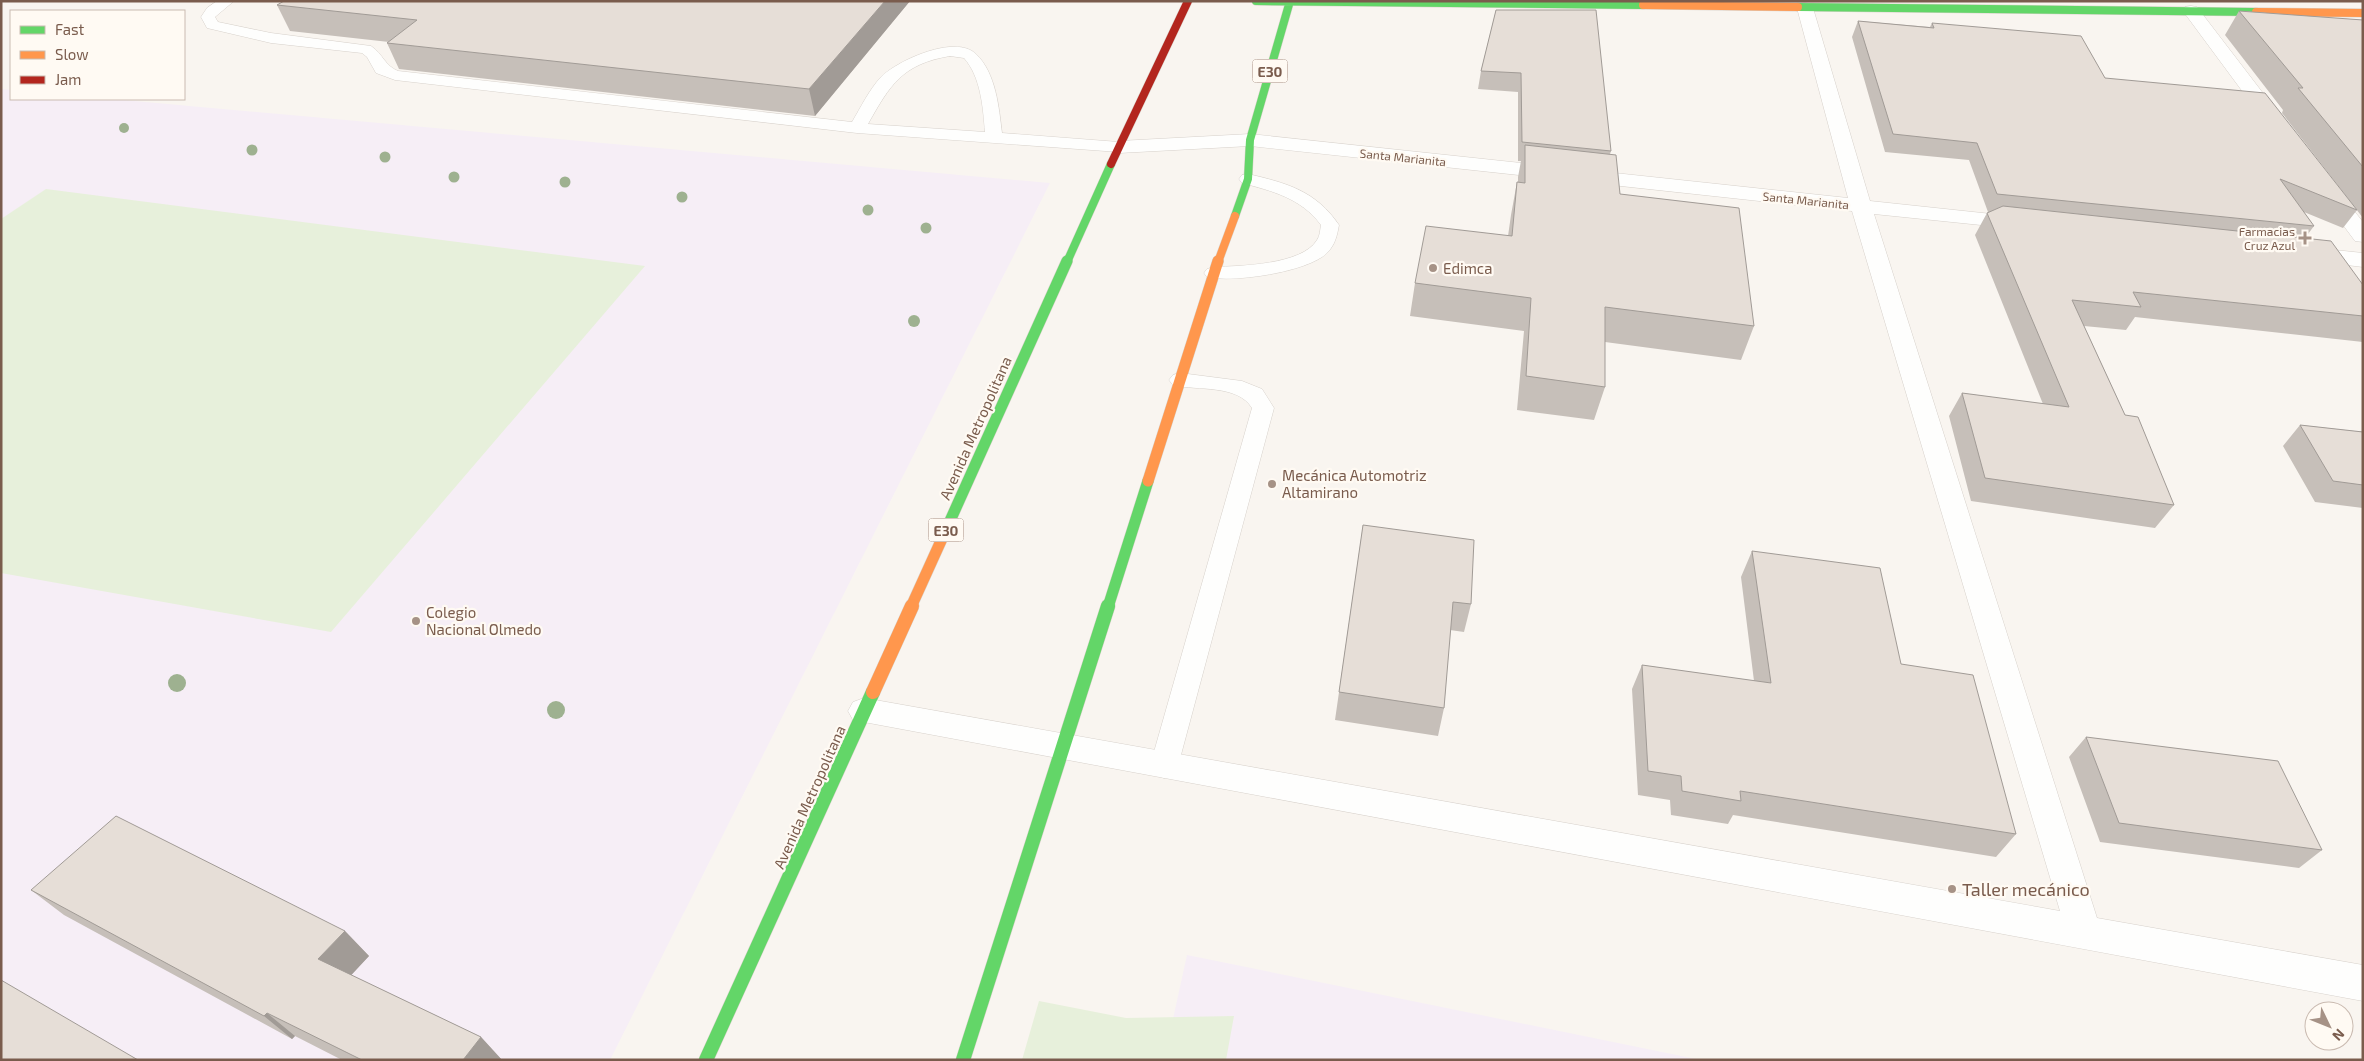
<svg xmlns="http://www.w3.org/2000/svg" width="2364" height="1061" font-family="'Exo 2',sans-serif">
  <style>
    .education { fill: #f6eef6 }
    .green { fill: #e7f0db }
    .lines { fill: none; stroke-linecap: round; stroke-linejoin: round }
    .lane-casing { stroke: #d7d1cb; stroke-width: 1 }
    .street-casing { stroke: #d7d1cb; stroke-width: 1 }
    .fast-far2-casing { stroke: #d9d2cb; stroke-width: 9 }
    .fast-far1-casing { stroke: #d9d2cb; stroke-width: 12 }
    .fast-casing { stroke: #d9d2cb; stroke-width: 15 }
    .slow-far2-casing { stroke: #d9d2cb; stroke-width: 9 }
    .slow-far1-casing { stroke: #d9d2cb; stroke-width: 12 }
    .slow-casing { stroke: #d9d2cb; stroke-width: 15 }
    .jam-casing { stroke: #d9d2cb; stroke-width: 9 }
    .lane { fill: #fefefd; fill-rule: evenodd }
    .street { fill: #fefefd; fill-rule: evenodd }
    .fast-far2 { stroke: #63d668; stroke-width: 8 }
    .fast-far1 { stroke: #63d668; stroke-width: 11 }
    .fast { stroke: #63d668; stroke-width: 14 }
    .slow-far2 { stroke: #ff974d; stroke-width: 8 }
    .slow-far1 { stroke: #ff974d; stroke-width: 11 }
    .slow { stroke: #ff974d; stroke-width: 14 }
    .jam { stroke: #b3261e; stroke-width: 8 }
    .tree { fill: #9eb190 }
    .wall { fill: #c6bfb9 }
    .shaded-wall { fill: #a19b96 }
    .building { fill: #e6ded7; stroke: #a19b96 }
    .poi-dot { fill: #a69286; stroke: #fffaf3; stroke-width: 2 }
    .labels { text-anchor: middle; dominant-baseline: central; stroke-width: 4.5; stroke-linejoin: round; paint-order: stroke }
    .far-street-label { font-size: 12px; fill: #7a5c4d; stroke: #fffaf3 }
    .far-poi-label { font-size: 12px; fill: #7a5c4d; stroke: #fffaf3; text-anchor: end }
    .shield { fill: #fffaf3; stroke: #a28b7f; stroke-width: 1 }
    .shield-label { font-size: 14px; font-weight: bold; fill: #7a5c4d }
    .poi-label { font-size: 15px; fill: #7a5c4d; stroke: #fffaf3; text-anchor: start }
    .street-label { font-size: 15px; fill: #7a5c4d; stroke: #fffaf3 }
    .near-poi-label { font-size: 18px; fill: #7a5c4d; stroke: #fffaf3; text-anchor: start }
  </style>
  <rect width="100%" height="100%" fill="#f9f5f0"/>
  <path class="education" d="M 1,89 L 11,90 L 11,99 L 112,99 L 1050,183 L 610,1060 L 1,1060 Z
    M 1187,955 L 1701,1060 L 1164,1060 Z"/>
  <path class="green" d="M 46,189 L 645,266 L 331,632 L 1,573 L 1,219 Z
    M 1039,1001 L 1126,1018 L 1234,1016 L 1226,1060 L 1022,1060 Z"/>
  <g class="lines">
    <defs>
      <path id="lane" d="M 217,1 L 234,1 L 215,17 L 218,22 L 271,33 L 371,46 C 383,54 385,66 398,71 L 852,122 C 861,107 869,90 881,77 C 898,60 956,34 976,54 C 996,73 999,108 1002,133 L 1119,142 L 1125,143 L 1128,147 L 1125,151 L 1119,152 L 857,133 L 395,80 L 376,73 L 367,57 L 362,53 L 271,43 L 207,28 L 201,17 L 207,8 ZM 950,56 L 964,58 C 981,77 983,108 985,132 L 868,124 C 890,85 902,64 950,56 Z
        M 1248,174 C 1287,183 1316,191 1339,225 C 1337,236 1335,245 1327,253 C 1308,272 1233,283 1207,277 L 1204,273 L 1207,269 L 1214,267 C 1240,266 1302,265 1317,240 C 1320,236 1320,230 1321,225 C 1301,198 1272,191 1242,183 L 1239,179 L 1242,175 Z
        M 1180,373 L 1242,381 L 1262,389 L 1274,408 L 1178,766 L 1174,774 L 1164,778 L 1154,774 L 1150,766 L 1252,408 C 1237,384 1198,391 1173,385 L 1169,380 L 1173,375 Z"/>
      <path id="street" d="M 1805,3 L 1811,4 L 1813,8 L 1870,201 L 2020,217 L 2028,218 L 2031,223 L 2028,228 L 2020,229 L 1874,214 L 2097,918 L 2363,965 L 2363,1001 L 853,720 L 848,711 L 853,702 L 864,698 L 2060,911 L 1852,211 L 1250,146 L 1119,153 L 1112,151 L 1109,147 L 1112,143 L 1119,141 L 1250,134 L 1848,198 L 1797,8 L 1799,4 Z
        M 2191,6 L 2197,7 L 2282,118 L 2285,122 L 2282,126 L 2275,128 L 2268,126 L 2183,11 L 2185,7 Z
        M 2327,184 L 2334,186 L 2363,222 L 2363,242 L 2355,241 L 2317,190 L 2320,186 Z
        M 2306,247 L 2363,253 L 2363,267 L 2298,259 L 2295,254 L 2298,249 Z"/>
      <path id="fast-far2" d="M 1256,1 L 1643,5
        M 1798,7 L 2256,12
        M 1235,216 L 1248,179 L 1250,140 L 1290,1
        M 1067,262 L 1111,164"/>
      <path id="fast-far1" d="M 945,532 L 1067,261
        M 1108,607 L 1148,481"/>
      <path id="fast" d="M 706,1060 L 873,692
        M 963,1060 L 1108,606"/>
      <path id="slow-far2" d="M 1643,5 L 1798,7
        M 2256,12 L 2363,13
        M 1218,262 L 1235,216"/>
      <path id="slow-far1" d="M 1148,481 L 1218,261
        M 911,607 L 945,532"/>
      <path id="slow" d="M 873,692 L 912,606"/>
      <path id="jam" d="M 1111,164 L 1188,1"/>
    </defs>
    <use href="#lane" class="lane-casing"/>
    <use href="#street" class="street-casing"/>
    <use href="#fast-far2" class="fast-far2-casing"/>
    <use href="#fast-far1" class="fast-far1-casing"/>
    <use href="#fast" class="fast-casing"/>
    <use href="#slow-far2" class="slow-far2-casing"/>
    <use href="#slow-far1" class="slow-far1-casing"/>
    <use href="#slow" class="slow-casing"/>
    <use href="#jam" class="jam-casing"/>
    <use href="#lane" class="lane"/>
    <use href="#street" class="street"/>
    <use href="#fast-far2" class="fast-far2"/>
    <use href="#fast-far1" class="fast-far1"/>
    <use href="#fast" class="fast"/>
    <use href="#slow-far2" class="slow-far2"/>
    <use href="#slow-far1" class="slow-far1"/>
    <use href="#slow" class="slow"/>
    <use href="#jam" class="jam"/>
  </g>
  <g class="tree">
    <circle cx="124" cy="128" r="5"/>
    <circle cx="252" cy="150" r="5.5"/>
    <circle cx="385" cy="157" r="5.5"/>
    <circle cx="454" cy="177" r="5.5"/>
    <circle cx="565" cy="182" r="5.5"/>
    <circle cx="682" cy="197" r="5.5"/>
    <circle cx="868" cy="210" r="5.5"/>
    <circle cx="926" cy="228" r="5.5"/>
    <circle cx="914" cy="321" r="6"/>
    <circle cx="177" cy="683" r="9"/>
    <circle cx="556" cy="710" r="9"/>
  </g>
  <path class="wall" d="M 910,1 L 815,116 L 399,69 L 387,43 L 389,42 L 290,31 L 277,5 Z
    M 1496,10 L 1611,151 L 1610,154 L 1620,194 L 1754,326 L 1741,360 L 1605,342 L 1605,387 L 1594,420 L 1517,410 L 1524,331 L 1410,316 L 1415,283 L 1508,236 L 1511,215 L 1517,182 L 1518,183 L 1518,177 L 1521,161 L 1518,161 L 1518,92 L 1478,89 L 1481,71 Z
    M 2239,11 L 2363,20 L 2363,218 L 2282,113 L 2283,110 L 2225,35 Z
    M 1858,21 L 1930,27 L 1932,23 L 2105,78 L 2357,210 L 2343,228 L 2304,212 L 2314,226 L 2305,238 L 2363,285 L 2363,342 L 2135,317 L 2126,330 L 2084,326 L 2125,415 L 2174,505 L 2155,528 L 1971,501 L 1949,416 L 1962,393 L 2043,404 L 1975,235 L 1987,213 L 1989,212 L 1988,212 L 1969,160 L 1885,152 L 1852,37 Z
    M 2300,425 L 2363,432 L 2363,508 L 2315,502 L 2283,446 Z
    M 1363,525 L 1471,604 L 1464,632 L 1450,630 L 1444,708 L 1438,736 L 1335,720 Z
    M 1752,551 L 1901,664 L 2016,834 L 1996,857 L 1733,815 L 1728,824 L 1671,815 L 1670,800 L 1638,795 L 1632,689 L 1642,665 L 1754,681 L 1741,577 Z
    M 2086,737 L 2322,850 L 2299,868 L 2100,842 L 2069,757 Z
    M 31,890 L 345,931 L 369,956 L 351,975 L 481,1037 L 502,1060 L 342,1060 L 295,1036 L 292,1039 L 64,915 Z"/>
  <path class="shaded-wall" d="M 885,1 L 910,1 L 815,116 L 809,89 Z
    M 345,931 L 369,956 L 343,984 L 318,959 Z
    M 267,1013 L 295,1036 L 292,1039 L 264,1016 Z
    M 481,1037 L 502,1060 L 463,1060 Z"/>
  <path class="building" d="M 284,1 L 885,1 L 809,89 L 387,43 L 417,20 L 277,5 Z
    M 1496,10 L 1596,10 L 1611,151 L 1522,142 L 1521,73 L 1481,71 Z
    M 2239,11 L 2363,20 L 2363,167 L 2298,88 L 2303,88 Z
    M 1858,21 L 1934,28 L 1932,23 L 2081,36 L 2105,78 L 2265,93 L 2357,210 L 2280,179 L 2314,226 L 1997,194 L 1977,143 L 1893,134 Z
    M 1525,145 L 1616,155 L 1620,194 L 1739,208 L 1754,326 L 1605,307 L 1605,387 L 1526,376 L 1531,298 L 1415,283 L 1426,226 L 1512,236 L 1517,182 L 1525,183 Z
    M 2003,206 L 2331,241 L 2363,285 L 2363,316 L 2133,292 L 2141,307 L 2072,300 L 2125,415 L 2138,417 L 2174,505 L 1985,478 L 1962,393 L 2069,407 L 1987,213 Z
    M 2300,425 L 2363,432 L 2363,485 L 2333,481 Z
    M 1363,525 L 1474,540 L 1471,604 L 1453,602 L 1444,708 L 1339,692 Z
    M 1752,551 L 1880,568 L 1901,664 L 1973,675 L 2016,834 L 1740,791 L 1741,801 L 1682,791 L 1681,776 L 1648,771 L 1642,665 L 1771,683 Z
    M 2086,737 L 2278,761 L 2322,850 L 2119,823 Z
    M 116,816 L 345,931 L 318,959 L 481,1037 L 463,1060 L 362,1060 L 267,1013 L 264,1016 L 31,890 Z
    M 1,980 L 138,1060 L 1,1060 Z"/>
  <g class="poi-dot">
    <path d="M2302.5 230.5h5v5h5v5h-5v5h-5v-5h-5v-5h5z"/>
    <circle cx="1433" cy="268" r="5"/>
    <circle cx="1272" cy="484" r="5"/>
    <circle cx="416" cy="621" r="5"/>
    <circle cx="1952" cy="889" r="5"/>
  </g>
  <g class="labels">
    <g class="far-street-label">
      <text transform="translate(1403 157) rotate(6)">Santa Marianita</text>
      <text transform="translate(1806 200) rotate(6)">Santa Marianita</text>
    </g>
    <g class="far-poi-label">
      <text x="2295" y="231">Farmacias<tspan x="2295" dy="14">Cruz Azul</tspan></text>
    </g>
    <g class="shield">
      <rect x="1252.5" y="59.5" width="35" height="23" rx="4"/>
      <rect x="928.5" y="518.5" width="35" height="23" rx="4"/>
    </g>
    <g class="shield-label">
      <text x="1270" y="71">E30</text>
      <text x="946" y="530">E30</text>
    </g>
    <g class="poi-label">
      <text x="1443" y="268">Edimca</text>
      <text x="1282" y="475">Mecánica Automotriz<tspan x="1282" dy="17">Altamirano</tspan></text>
      <text x="426" y="612">Colegio<tspan x="426" dy="17">Nacional Olmedo</tspan></text>
    </g>
    <g class="street-label">
      <text transform="translate(975 428) rotate(-66)">Avenida Metropolitana</text>
      <text transform="translate(809 797) rotate(-66)">Avenida Metropolitana</text>
    </g>
    <g class="near-poi-label">
      <text x="1962" y="889">Taller mecánico</text>
    </g>
  </g>
  <rect width="2364" height="1061" fill="none" stroke="#7a5c4d" stroke-width="5"/>
  <rect x="10" y="10" width="175" height="90" fill="#fffaf3" stroke="#cabbb1"/>
  <rect x="20" y="26" width="25" height="8" fill="#63d668" stroke="#cabbb1"/>
  <text x="55" y="35" font-size="15" fill="#7a5c4d">Fast</text>
  <rect x="20" y="51" width="25" height="8" fill="#ff974d" stroke="#cabbb1"/>
  <text x="55" y="60" font-size="15" fill="#7a5c4d">Slow</text>
  <rect x="20" y="76" width="25" height="8" fill="#b3261e" stroke="#cabbb1"/>
  <text x="55" y="85" font-size="15" fill="#7a5c4d">Jam</text>
  <g transform="translate(2329 1026) rotate(133)"><circle r="24" fill="#fffaf3" stroke="#cabbb1"/>
  <path d="M0-4L9 19L0 12L-9 19Z" fill="#a69286"/>
  <text y="-8" font-size="14" font-weight="bold" text-anchor="middle" fill="#7a5c4d">N</text>
  </g>
</svg>
